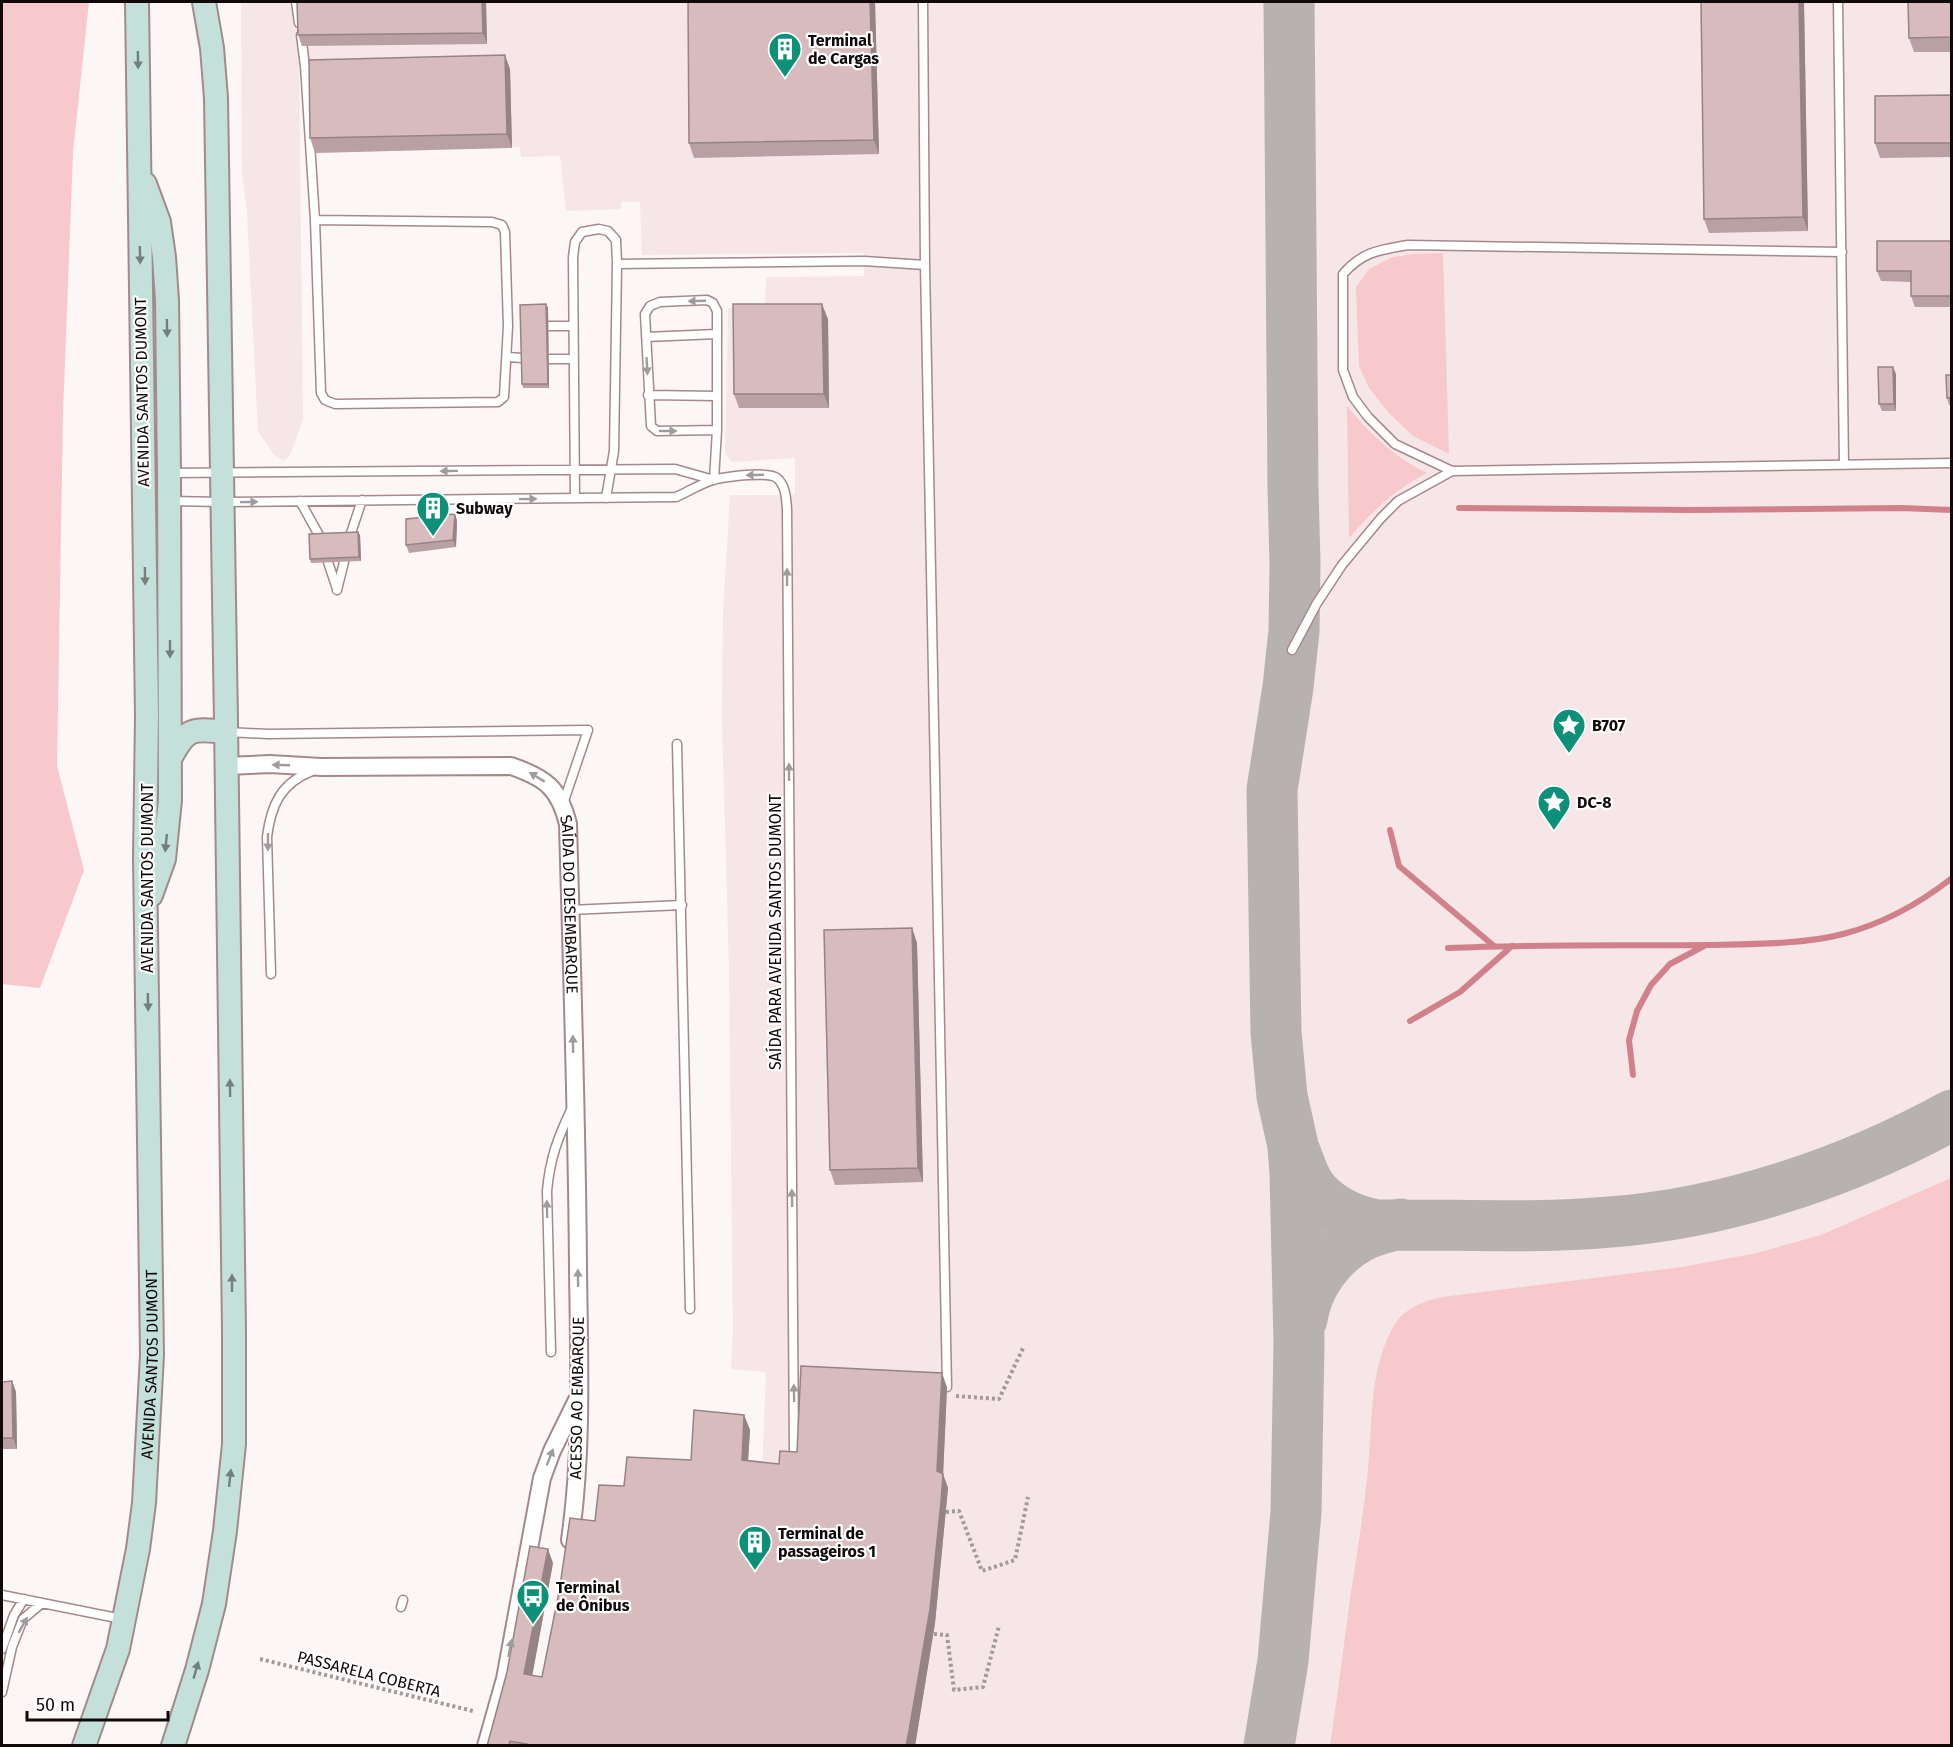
<svg xmlns="http://www.w3.org/2000/svg" width="1953" height="1747" font-family="'Fira Sans',sans-serif">
  <style>
    .built { fill: #f6e6e7 }
    .green { fill: #f7c8cc }
    .lines { fill: none; stroke-linecap: round; stroke-linejoin: round }
    .stream { stroke: #d1818b; stroke-width: 6 }
    .taxiway { stroke: #b8b1b2; stroke-width: 51 }
    .service-casing { stroke: #a4898b; stroke-width: 11 }
    .minor-casing { stroke: #a4898b; stroke-width: 20 }
    .secondary-casing { stroke: #a4898b; stroke-width: 26 }
    .path { stroke: #a19a9b; stroke-width: 4; stroke-dasharray: 3 3; stroke-linecap: butt }
    .service { stroke: #fff; stroke-width: 8 }
    .minor { stroke: #fff; stroke-width: 16 }
    .secondary { stroke: #c3e1da; stroke-width: 22 }
    .wall { fill: #b9a1a3 }
    .shaded-wall { fill: #968384 }
    .building { fill: #d7bbbd; stroke: #968384; stroke-width: 1.5 }
    .oneway { fill: #737f7c }
    .oneway2 { fill: #a09c9d }
    .labels { text-anchor: middle; dominant-baseline: central; stroke-width: 4.5; stroke-linejoin: round; paint-order: stroke }
    .poi-label { font-size: 16px; font-weight: bold; fill: #110809; stroke: #fff; text-anchor: start }
    .street-label { font-size: 16px; fill: #110809; stroke: #fff }
  </style>
  <rect width="100%" height="100%" fill="#fcf6f6"/>
  <path class="built" d="M 241,2 L 1951,2 L 1951,1745 L 535,1745 L 696,1474 L 699,1425 L 750,1430 L 747,1474 L 762,1476 L 766,1372 L 731,1369 L 733,1331 L 729,968 L 722,720 L 723,613 L 730,495 L 795,495 L 795,458 L 732,462 L 725,453 L 728,308 L 765,308 L 766,277 L 864,276 L 864,253 L 642,255 L 640,202 L 621,202 L 621,209 L 566,211 L 560,156 L 521,157 L 520,147 L 315,153 L 314,74 L 312,66 L 299,66 L 303,420 L 290,455 L 284,461 L 274,455 L 258,431 L 247,213 L 242,173 Z"/>
  <path class="green" d="M 2,2 L 89,2 L 73,152 L 63,414 L 57,766 L 84,870 L 40,988 L 2,984 Z
    M 1443,253 L 1449,454 L 1413,436 L 1389,413 L 1369,388 L 1359,366 L 1356,287 L 1369,269 L 1393,257 L 1414,254 Z
    M 1347,406 C 1370,434 1394,457 1427,473 C 1393,491 1374,510 1349,538 Z
    M 1951,1178 L 1951,1745 L 1330,1745 C 1338,1694 1344,1643 1351,1592 C 1357,1554 1363,1516 1367,1479 C 1373,1430 1368,1375 1391,1331 C 1402,1309 1420,1302 1442,1297 L 1682,1267 L 1757,1253 L 1821,1235 Z"/>
  <g class="lines">
    <path class="stream" d="M 1459,508 L 1690,510 L 1901,508 L 1952,510
      M 1390,830 L 1399,866 L 1494,946
      M 1448,948 C 1533,944 1618,946 1703,945 C 1745,944 1802,945 1843,934 C 1882,924 1920,903 1952,878
      M 1410,1021 L 1460,992 L 1512,946
      M 1633,1075 L 1629,1040 L 1637,1011 L 1651,985 L 1670,964 L 1704,946"/>
    <path class="taxiway" d="M 1295,1152 C 1299,1162 1303,1174 1308,1183 C 1322,1207 1351,1220 1377,1225 C 1454,1224 1532,1229 1610,1222 C 1728,1213 1848,1172 1952,1115
      M 1302,1319 C 1307,1285 1330,1253 1360,1237 C 1373,1230 1387,1227 1400,1224
      M 1269,1746 L 1283,1661 L 1296,1512 L 1299,1342 L 1295,1174 L 1293,1146 L 1282,1096 L 1276,1032 L 1272,790 L 1288,687 L 1294,631 L 1295,564 L 1293,487 L 1289,2"/>
    <defs>
      <path id="service" d="M 296,2 L 299,23
        M 923,2 L 925,265 L 947,1387
        M 1838,2 L 1844,465
        M 301,35 L 305,66 L 315,220 L 321,393 L 325,400 L 335,404 L 498,402 L 504,397 L 508,326 L 505,232 L 502,225 L 492,222 L 315,220
        M 1842,252 L 1408,245 C 1380,250 1363,251 1343,274 L 1343,370 L 1353,397 L 1368,417 L 1395,444 L 1452,471 L 1952,463
        M 617,264 L 864,261 L 925,265
        M 548,326 L 573,326
        M 646,337 L 717,334
        M 507,357 L 522,358
        M 549,359 L 574,359
        M 648,395 L 717,396
        M 170,473 L 675,469 L 714,480
        M 714,480 L 717,430 L 717,311 L 713,303 L 707,300 L 660,302 L 650,306 L 645,314 L 651,426 L 657,431 L 717,430
        M 575,498 L 573,257 L 575,242 L 582,232 L 599,229 L 608,231 L 616,240 L 617,264 L 614,451 L 606,498
        M 170,501 L 223,502 L 676,497 C 689,491 702,483 716,479 C 728,477 768,471 777,478 C 786,486 786,498 787,509 L 794,1452
        M 300,501 L 320,537
        M 350,536 L 362,500
        M 328,562 L 337,589
        M 337,590 L 344,562
        M 1292,650 L 1317,603 L 1342,565 L 1381,518 L 1398,501 L 1452,471
        M 227,732 L 268,734 L 588,730 L 563,804
        M 677,744 L 690,1309
        M 570,910 L 682,905
        M 271,974 L 267,837 C 271,805 281,783 312,771
        M 551,1352 L 547,1191 C 550,1158 558,1137 572,1108
        M 2,1595 L 122,1619
        M 401,1607 L 403,1600
        M 2,1649 L 14,1615 L 24,1599
        M 2,1692 L 12,1647 L 23,1619 L 42,1603"/>
      <g id="minor">
        <path id="s1" d="M 226,766 L 270,764 L 321,767 L 511,766 C 546,778 559,788 568,824 C 572,972 577,1120 578,1268 C 579,1359 583,1450 570,1540"/>
        <path d="M 486,1746 L 505,1679 L 542,1478 L 552,1451 L 577,1400"/>
      </g>
      <g id="secondary">
        <path d="M 145,184 L 159,222 L 164,257 L 167,300 L 169,473 L 170,800 L 164,859 L 151,895"/>
        <path d="M 170,759 C 186,728 192,728 226,732"/>
        <path id="s2" d="M 84,1746 L 118,1649 L 138,1549 L 144,1503 L 152,1355 L 145,857 L 147,717 L 137,2"/>
        <path d="M 173,1746 L 197,1670 L 214,1604 L 225,1531 L 234,1444 L 234,1332 L 226,722 L 216,98 L 212,48 L 204,2"/>
      </g>
    </defs>
    <use href="#service" class="service-casing"/>
    <use href="#minor" class="minor-casing"/>
    <use href="#secondary" class="secondary-casing"/>
    <path class="path" d="M 956,1396 L 999,1399 L 1024,1346
      M 946,1512 L 959,1511 L 982,1571 L 1015,1560 L 1028,1497
      M 934,1634 L 947,1635 L 954,1690 L 983,1687 L 999,1626
      M 260,1659 L 473,1711"/>
    <use href="#service" class="service"/>
    <use href="#minor" class="minor"/>
    <use href="#secondary" class="secondary"/>
  </g>
  <path class="wall" d="M 297,2 L 486,2 L 487,44 L 302,46 L 298,35 Z
    M 875,2 L 879,154 L 694,158 L 689,143 Z
    M 1804,2 L 1808,231 L 1709,233 L 1704,219 Z
    M 1952,2 L 1952,52 L 1914,52 L 1909,38 Z
    M 510,69 L 512,148 L 315,153 L 310,138 Z
    M 1952,95 L 1952,157 L 1880,158 L 1875,143 Z
    M 1952,241 L 1952,307 L 1915,307 L 1911,296 L 1911,282 L 1881,281 L 1877,271 Z
    M 546,304 L 548,308 L 549,388 L 523,388 L 522,384 Z
    M 828,319 L 829,408 L 739,408 L 734,394 Z
    M 1896,374 L 1896,411 L 1882,411 L 1879,404 Z
    M 1952,375 L 1952,405 L 1949,405 L 1947,398 Z
    M 455,514 L 457,521 L 456,547 L 409,553 L 406,545 Z
    M 360,535 L 361,561 L 311,563 L 310,559 Z
    M 912,928 L 917,943 L 923,1182 L 835,1185 L 830,1170 Z
    M 12,1381 L 16,1392 L 17,1449 L 2,1449 L 2,1382 Z
    M 947,1387 L 943,1474 L 948,1488 L 935,1623 L 915,1746 L 487,1746 L 553,1563 L 532,1675 L 542,1677 L 595,1521 L 624,1486 L 691,1460 L 744,1415 L 750,1430 L 748,1461 L 779,1464 L 797,1452 Z"/>
  <path class="shaded-wall" d="M 482,2 L 486,2 L 487,44 L 483,33 Z
    M 870,2 L 875,2 L 879,154 L 874,140 Z
    M 1799,2 L 1804,2 L 1808,231 L 1803,217 Z
    M 505,55 L 510,69 L 512,148 L 507,134 Z
    M 546,304 L 548,308 L 549,388 L 548,384 Z
    M 822,304 L 828,319 L 829,408 L 824,394 Z
    M 1893,367 L 1896,374 L 1896,411 L 1894,404 Z
    M 455,514 L 457,521 L 456,547 L 453,540 Z
    M 358,532 L 360,535 L 361,561 L 359,557 Z
    M 912,928 L 917,943 L 923,1182 L 918,1168 Z
    M 942,1373 L 947,1387 L 943,1477 L 943,1474 L 948,1488 L 935,1623 L 915,1746 L 906,1746 L 937,1471 Z
    M 12,1381 L 16,1392 L 17,1449 L 13,1438 Z
    M 744,1415 L 750,1430 L 747,1475 L 742,1460 Z
    M 548,1549 L 553,1563 L 530,1688 L 524,1674 Z"/>
  <path class="building" d="M 297,2 L 482,2 L 483,33 L 298,35 Z
    M 688,2 L 870,2 L 874,140 L 689,143 Z
    M 1701,2 L 1799,2 L 1803,217 L 1704,219 Z
    M 1908,2 L 1952,2 L 1952,37 L 1909,38 Z
    M 505,55 L 507,134 L 310,138 L 309,60 Z
    M 1952,95 L 1952,143 L 1875,143 L 1875,96 Z
    M 1877,241 L 1952,241 L 1952,296 L 1911,296 L 1911,271 L 1877,271 Z
    M 546,304 L 548,384 L 522,384 L 520,305 Z
    M 733,304 L 822,304 L 824,394 L 734,394 Z
    M 1878,367 L 1893,367 L 1894,404 L 1879,404 Z
    M 1946,375 L 1952,375 L 1952,398 L 1947,398 Z
    M 455,514 L 453,540 L 406,545 L 406,519 Z
    M 358,532 L 359,557 L 310,559 L 309,534 Z
    M 912,928 L 918,1168 L 830,1170 L 824,930 Z
    M 801,1366 L 942,1373 L 937,1471 L 943,1474 L 941,1502 L 930,1609 L 909,1731 L 906,1746 L 526,1746 L 527,1744 L 510,1741 L 509,1746 L 487,1746 L 507,1672 L 530,1546 L 548,1549 L 524,1674 L 542,1677 L 559,1592 L 570,1518 L 595,1521 L 599,1485 L 624,1486 L 627,1457 L 691,1460 L 694,1410 L 744,1415 L 742,1460 L 779,1464 L 780,1451 L 797,1452 Z
    M 12,1381 L 13,1438 L 2,1438 L 2,1382 Z"/>
  <defs><path id="oneway-solid" d="M-6-.8H1V-3.2L6.5 0L1 3.2V.8H-6Z" transform="scale(1.5)"/></defs>
  <g class="oneway">
    <use href="#oneway-solid" transform="translate(138 60) rotate(89)"/>
    <use href="#oneway-solid" transform="translate(140 255) rotate(89)"/>
    <use href="#oneway-solid" transform="translate(167 328) rotate(89)"/>
    <use href="#oneway-solid" transform="translate(145 576) rotate(89)"/>
    <use href="#oneway-solid" transform="translate(170 649) rotate(90)"/>
    <use href="#oneway-solid" transform="translate(166 843) rotate(96)"/>
    <use href="#oneway-solid" transform="translate(148 1002) rotate(89)"/>
    <use href="#oneway-solid" transform="translate(230 1088) rotate(-91)"/>
    <use href="#oneway-solid" transform="translate(232 1283) rotate(-90)"/>
    <use href="#oneway-solid" transform="translate(230 1478) rotate(-84)"/>
    <use href="#oneway-solid" transform="translate(196 1670) rotate(-74)"/>
  </g>
  <g class="oneway2">
    <use href="#oneway-solid" transform="translate(697 301) rotate(178)"/>
    <use href="#oneway-solid" transform="translate(647 366) rotate(87)"/>
    <use href="#oneway-solid" transform="translate(668 431)"/>
    <use href="#oneway-solid" transform="translate(449 471) rotate(179)"/>
    <use href="#oneway-solid" transform="translate(755 475) rotate(178)"/>
    <use href="#oneway-solid" transform="translate(528 499) rotate(-1)"/>
    <use href="#oneway-solid" transform="translate(249 502) rotate(-1)"/>
    <use href="#oneway-solid" transform="translate(787 577) rotate(-90)"/>
    <use href="#oneway-solid" transform="translate(281 765) rotate(-178)"/>
    <use href="#oneway-solid" transform="translate(789 772) rotate(-90)"/>
    <use href="#oneway-solid" transform="translate(537 777) rotate(-149)"/>
    <use href="#oneway-solid" transform="translate(268 842) rotate(90)"/>
    <use href="#oneway-solid" transform="translate(573 1044) rotate(-91)"/>
    <use href="#oneway-solid" transform="translate(792 1198) rotate(-91)"/>
    <use href="#oneway-solid" transform="translate(547 1209) rotate(-91)"/>
    <use href="#oneway-solid" transform="translate(578 1278) rotate(-91)"/>
    <use href="#oneway-solid" transform="translate(794 1393) rotate(-91)"/>
    <use href="#oneway-solid" transform="translate(550 1457) rotate(-69)"/>
    <use href="#oneway-solid" transform="translate(23 1625) rotate(-61)"/>
    <use href="#oneway-solid" transform="translate(510 1648) rotate(-80)"/>
  </g>
  <defs>
    <symbol id="building-pin" viewBox="-11 -11 22 30"><path d="M0 17L-7.5 6A9.5 9.5 0 1 1 7.5 6Z" fill="#0c9077" stroke="#fff"/><path d="M-4-6H4V6H1V3H-1V6H-4ZM-2.5-4.3h1.7v1.8h-1.7ZM.8-4.3h1.7v1.8H.8ZM-2.5-1h1.7V.8h-1.7ZM.8-1h1.7V.8H.8Z" fill="#fff"/></symbol>
    <symbol id="sight-pin" viewBox="-11 -11 22 30"><path d="M0 17L-7.5 6A9.5 9.5 0 1 1 7.5 6Z" fill="#0c9077" stroke="#fff"/><path d="M0-6L1.8-2.2L6-1.7L2.9 1.2L3.7 5.4L0 3.3L-3.7 5.4L-2.9 1.2L-6-1.7L-1.8-2.2Z" fill="#fff"/></symbol>
    <symbol id="bus-pin" viewBox="-11 -11 22 30"><path d="M0 17L-7.5 6A9.5 9.5 0 1 1 7.5 6Z" fill="#0c9077" stroke="#fff"/><path d="M-5-6H5V4H4V6H2V4H-2V6H-4V4H-5ZM-3.5-4V0h7V-4ZM-3.5 1.2v1.5H-2V1.2ZM2 1.2v1.5H3.5V1.2Z" fill="#fff"/></symbol>
  </defs>
  <g fill-rule="evenodd">
    <use href="#building-pin" x="766" y="30" width="38" height="52"/>
    <use href="#building-pin" x="414" y="489" width="38" height="52"/>
    <use href="#sight-pin" x="1550" y="706" width="38" height="52"/>
    <use href="#sight-pin" x="1535" y="783" width="38" height="52"/>
    <use href="#building-pin" x="736" y="1523" width="38" height="52"/>
    <use href="#bus-pin" x="514" y="1577" width="38" height="52"/>
  </g>
  <g class="labels">
    <g class="poi-label">
      <text x="808" y="40">Terminal<tspan x="808" dy="18">de Cargas</tspan></text>
      <text x="456" y="508">Subway</text>
      <text x="1592" y="725">B707</text>
      <text x="1577" y="802">DC-8</text>
      <text x="778" y="1533">Terminal de<tspan x="778" dy="18">passageiros 1</tspan></text>
      <text x="556" y="1587">Terminal<tspan x="556" dy="18">de Ônibus</tspan></text>
    </g>
    <g class="street-label">
      <text transform="translate(142 392) rotate(-91)">AVENIDA SANTOS DUMONT</text>
      <text transform="translate(147 878) rotate(-90)">AVENIDA SANTOS DUMONT</text>
      <text stroke="none"><textPath href="#s1" startOffset="452">SAÍDA DO DESEMBARQUE</textPath></text>
      <text transform="translate(775 932) rotate(-90)">SAÍDA PARA AVENIDA SANTOS DUMONT</text>
      <text stroke="none"><textPath href="#s2" startOffset="390">AVENIDA SANTOS DUMONT</textPath></text>
      <text transform="translate(577 1398) rotate(-89)">ACESSO AO EMBARQUE</text>
      <text transform="translate(369 1674) rotate(14)">PASSARELA COBERTA</text>
    </g>
  </g>
  <rect width="1953" height="1747" fill="none" stroke="#110809" stroke-width="6"/>
  <path d="M27 1711v9h141v-9" fill="none" stroke="#110809" stroke-width="3"/>
  <text x="36" y="1711" font-size="18" fill="#110809" stroke="#ffffff" stroke-width="4.5" paint-order="stroke">50 m</text>
</svg>
